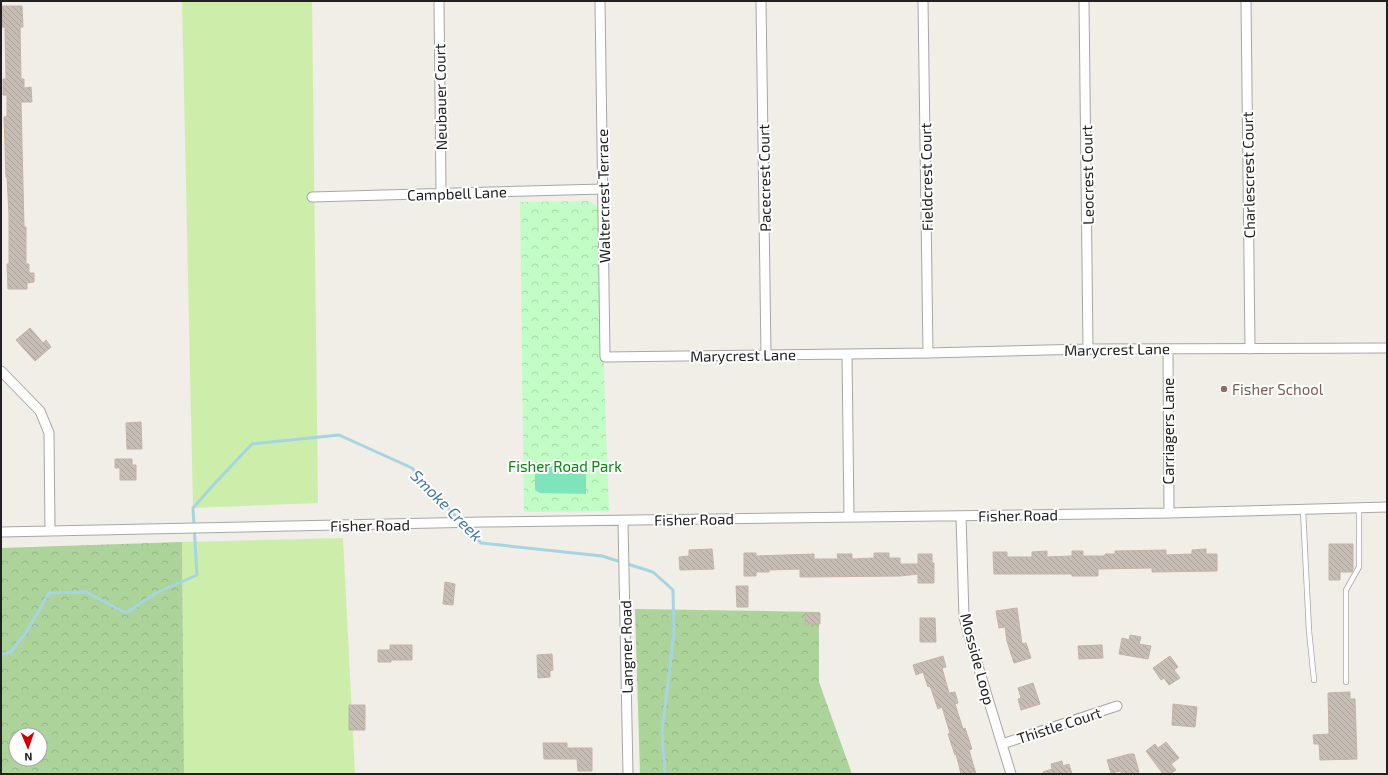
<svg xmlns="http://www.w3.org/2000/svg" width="1388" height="775" font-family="'Exo 2',sans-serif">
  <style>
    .grass { fill: #cdeeaa }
    .forest { fill: url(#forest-crowns); fill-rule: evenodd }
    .park { fill: url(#park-crowns) }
    .pitch { fill: #80e4bb }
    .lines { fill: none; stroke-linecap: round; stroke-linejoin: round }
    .stream { stroke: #a5d5e1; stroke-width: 3 }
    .building { fill: url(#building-back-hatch); stroke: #c4b3a8 }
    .service-casing { stroke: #a7a7a7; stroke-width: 6 }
    .minor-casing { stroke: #a7a7a7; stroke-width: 11 }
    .service { stroke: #fff; stroke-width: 4.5 }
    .minor { stroke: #fff; stroke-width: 9 }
    .education-dot { fill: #8d6e63; stroke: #fff; stroke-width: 1.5 }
    .labels { text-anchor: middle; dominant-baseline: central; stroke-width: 4; stroke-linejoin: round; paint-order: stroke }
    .street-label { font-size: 15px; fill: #202020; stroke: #fff }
    .education-label { font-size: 15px; fill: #785e54; stroke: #fff; text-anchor: start }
    .park-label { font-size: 15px; fill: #05880c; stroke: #fff }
    .water-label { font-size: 16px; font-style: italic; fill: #4177a6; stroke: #fff }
  </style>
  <defs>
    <pattern id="forest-crowns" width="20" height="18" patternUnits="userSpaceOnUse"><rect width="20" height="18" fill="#acd399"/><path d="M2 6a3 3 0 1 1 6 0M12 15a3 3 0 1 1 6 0" fill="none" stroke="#94b584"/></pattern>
    <pattern id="park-crowns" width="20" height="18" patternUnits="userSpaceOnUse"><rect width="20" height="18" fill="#c2fdc5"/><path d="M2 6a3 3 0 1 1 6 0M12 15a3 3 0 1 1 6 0" fill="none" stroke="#a6d9a9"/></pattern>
    <pattern id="building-back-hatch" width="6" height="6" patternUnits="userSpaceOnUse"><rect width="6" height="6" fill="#c6bdb5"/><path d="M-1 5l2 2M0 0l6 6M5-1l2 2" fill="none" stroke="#aaa29b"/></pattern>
  </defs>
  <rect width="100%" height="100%" fill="#f1ede7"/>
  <path class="grass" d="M 182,1 L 312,1 L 318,503 L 193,508 Z
    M 343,538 L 355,774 L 184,774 L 182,542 Z"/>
  <path class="forest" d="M 182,542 L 184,774 L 1,774 L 1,548 ZM 16,735 L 40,735 L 40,759 L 16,759 Z
    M 635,609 L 819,612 L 819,682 L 852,774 L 640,774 Z"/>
  <path class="park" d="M 589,201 L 598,207 L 609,511 L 524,512 L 520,202 Z"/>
  <path class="pitch" d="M 535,464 L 586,464 L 586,494 L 540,493 L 535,490 Z"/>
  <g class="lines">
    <path class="stream" d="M 464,525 L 481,543 L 602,556 L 653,572 L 673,590 L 674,634 L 662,731 L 665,774
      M 1,654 L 11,652 L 27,631 L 49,593 L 86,592 L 126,613 L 156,593 L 197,575 L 193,508 L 217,481 L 252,444 L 339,435 L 412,468 L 460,521"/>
  </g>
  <path class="building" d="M 2,6 L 22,6 L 23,27 L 20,27 L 21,79 L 24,79 L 24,88 L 31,87 L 32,102 L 21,102 L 24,227 L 26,227 L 26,264 L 29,264 L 29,273 L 34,273 L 34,282 L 27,283 L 27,289 L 8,289 L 7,264 L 9,264 L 9,215 L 7,177 L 6,177 L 4,117 L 7,116 L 7,95 L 3,95 L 3,79 L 6,79 L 5,27 L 2,27 Z
    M 30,328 L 43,343 L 46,340 L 51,347 L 35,361 L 16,340 Z
    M 141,422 L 142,449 L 127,449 L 126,423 Z
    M 115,459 L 132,459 L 132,465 L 136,465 L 136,480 L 120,480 L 120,468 L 115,468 Z
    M 1329,544 L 1353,544 L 1353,569 L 1352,572 L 1340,572 L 1340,580 L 1329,580 Z
    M 712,549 L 714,569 L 680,570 L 679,557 L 689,556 L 689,550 Z
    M 1206,549 L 1206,554 L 1217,554 L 1217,571 L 1152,572 L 1152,568 L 1098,569 L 1098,576 L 1072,576 L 1072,574 L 994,574 L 993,552 L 1007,552 L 1007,557 L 1032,557 L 1032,552 L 1047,551 L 1047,557 L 1072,556 L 1072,551 L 1083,551 L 1083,556 L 1105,556 L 1105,554 L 1115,554 L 1115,551 L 1166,550 L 1166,555 L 1192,554 L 1192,550 Z
    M 744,553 L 756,553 L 756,556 L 814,554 L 814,559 L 838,559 L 837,554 L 852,554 L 852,559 L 874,558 L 874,553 L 889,553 L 889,558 L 900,558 L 900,564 L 918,564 L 918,554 L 932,554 L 932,563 L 934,563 L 934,583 L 918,583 L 918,574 L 900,576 L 800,577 L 800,569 L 769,570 L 769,572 L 756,572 L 756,576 L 744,576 Z
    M 445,582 L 455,584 L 453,605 L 443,604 Z
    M 736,586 L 748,586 L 748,607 L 737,607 Z
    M 1017,608 L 1022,644 L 1026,643 L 1031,658 L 1014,663 L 1007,641 L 1005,627 L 999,628 L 996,611 Z
    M 805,613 L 820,613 L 820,624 L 805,624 Z
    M 920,618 L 935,618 L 936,642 L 920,642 Z
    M 1130,635 L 1141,637 L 1139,644 L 1151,646 L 1148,659 L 1119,654 L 1122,638 L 1129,640 Z
    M 390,645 L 412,645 L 412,660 L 391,660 L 391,662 L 378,662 L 378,650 L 390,650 Z
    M 1102,645 L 1103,658 L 1079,659 L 1078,646 Z
    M 552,654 L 553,670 L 550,671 L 550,677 L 538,678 L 537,655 Z
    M 943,656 L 946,667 L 942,668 L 949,693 L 955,692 L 958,703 L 955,704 L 963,729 L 965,728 L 972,749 L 969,750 L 976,774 L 961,774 L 956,754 L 955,755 L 948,734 L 950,733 L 942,707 L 938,709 L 930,686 L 928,687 L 923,672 L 916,675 L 913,665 Z
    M 1170,656 L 1178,667 L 1174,670 L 1180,678 L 1169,685 L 1164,678 L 1161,680 L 1153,668 Z
    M 1033,683 L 1040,704 L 1021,710 L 1018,699 L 1021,698 L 1018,688 Z
    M 1350,692 L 1350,699 L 1355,699 L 1357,759 L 1320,760 L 1319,744 L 1314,744 L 1313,735 L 1329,734 L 1328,693 Z
    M 1173,704 L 1197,707 L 1195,727 L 1172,725 Z
    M 349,705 L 365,705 L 365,730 L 349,730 Z
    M 1166,742 L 1179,758 L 1171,764 L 1176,770 L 1170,774 L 1163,774 L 1146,751 L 1155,744 L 1158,748 Z
    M 543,743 L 567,743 L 567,748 L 592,748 L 592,771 L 578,771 L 577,759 L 544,759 Z
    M 1130,754 L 1134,754 L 1139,772 L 1134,774 L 1121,774 L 1121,771 L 1111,773 L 1107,760 Z
    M 1062,761 L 1063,766 L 1069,764 L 1072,774 L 1043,774 L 1043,772 L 1052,769 L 1051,764 Z"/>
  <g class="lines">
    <defs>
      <path id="service" d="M 1303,510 L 1309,631 L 1314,680
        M 1346,682 L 1346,590 L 1359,567 L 1359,508"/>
      <path id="minor" d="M 439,1 L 441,193
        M 600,1 L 605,357 L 928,353 L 1088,349 L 1387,348
        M 761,1 L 766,355
        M 923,1 L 928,353
        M 1084,1 L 1088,349
        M 1246,1 L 1250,349
        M 312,197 L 603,189
        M 1168,349 L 1169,513
        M 847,354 L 849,517
        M 1,371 L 40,411 L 49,433 L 50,531
        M 961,516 L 964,617 L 971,643 L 1011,774
        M 623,521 L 628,774
        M 1,532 L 483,522 L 1169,513 L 1387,507
        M 1002,744 L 1117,706"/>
    </defs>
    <use href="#service" class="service-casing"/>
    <use href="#minor" class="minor-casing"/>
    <use href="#service" class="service"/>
    <use href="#minor" class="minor"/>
  </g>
  <circle class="education-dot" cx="1224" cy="389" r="4"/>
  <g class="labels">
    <g class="street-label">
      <text transform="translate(440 97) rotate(-91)">Neubauer Court</text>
      <text transform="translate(1087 175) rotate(-91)">Leocrest Court</text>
      <text transform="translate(1248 175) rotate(-91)">Charlescrest Court</text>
      <text transform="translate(926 177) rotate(-91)">Fieldcrest Court</text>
      <text transform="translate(764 178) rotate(-91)">Pacecrest Court</text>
      <text transform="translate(457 193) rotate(-2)">Campbell Lane</text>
      <text transform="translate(603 196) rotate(-91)">Waltercrest Terrace</text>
      <text transform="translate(1117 349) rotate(-1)">Marycrest Lane</text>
      <text transform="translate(743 355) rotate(-1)">Marycrest Lane</text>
      <text transform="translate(1168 431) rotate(-90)">Carriagers Lane</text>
      <text transform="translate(1018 515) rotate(-1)">Fisher Road</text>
      <text transform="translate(694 519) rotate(-1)">Fisher Road</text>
      <text transform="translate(370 525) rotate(-1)">Fisher Road</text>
      <text transform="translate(626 647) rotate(-91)">Langner Road</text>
      <text transform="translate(978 659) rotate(75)">Mosside Loop</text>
      <text transform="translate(1059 725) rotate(-18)">Thistle Court</text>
    </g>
    <g class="education-label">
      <text x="1232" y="389">Fisher School</text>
    </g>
    <g class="park-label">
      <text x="565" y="466">Fisher Road Park</text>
    </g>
    <g class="water-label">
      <text transform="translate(447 505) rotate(45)">Smoke Creek</text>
    </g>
  </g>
  <rect width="1388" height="775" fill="none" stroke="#202020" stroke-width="4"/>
  <g transform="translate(28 747) rotate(178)"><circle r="19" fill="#ffffff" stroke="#a6a6a6"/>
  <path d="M0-3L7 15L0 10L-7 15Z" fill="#d10006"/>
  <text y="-6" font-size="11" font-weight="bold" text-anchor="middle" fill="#202020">N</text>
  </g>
</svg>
